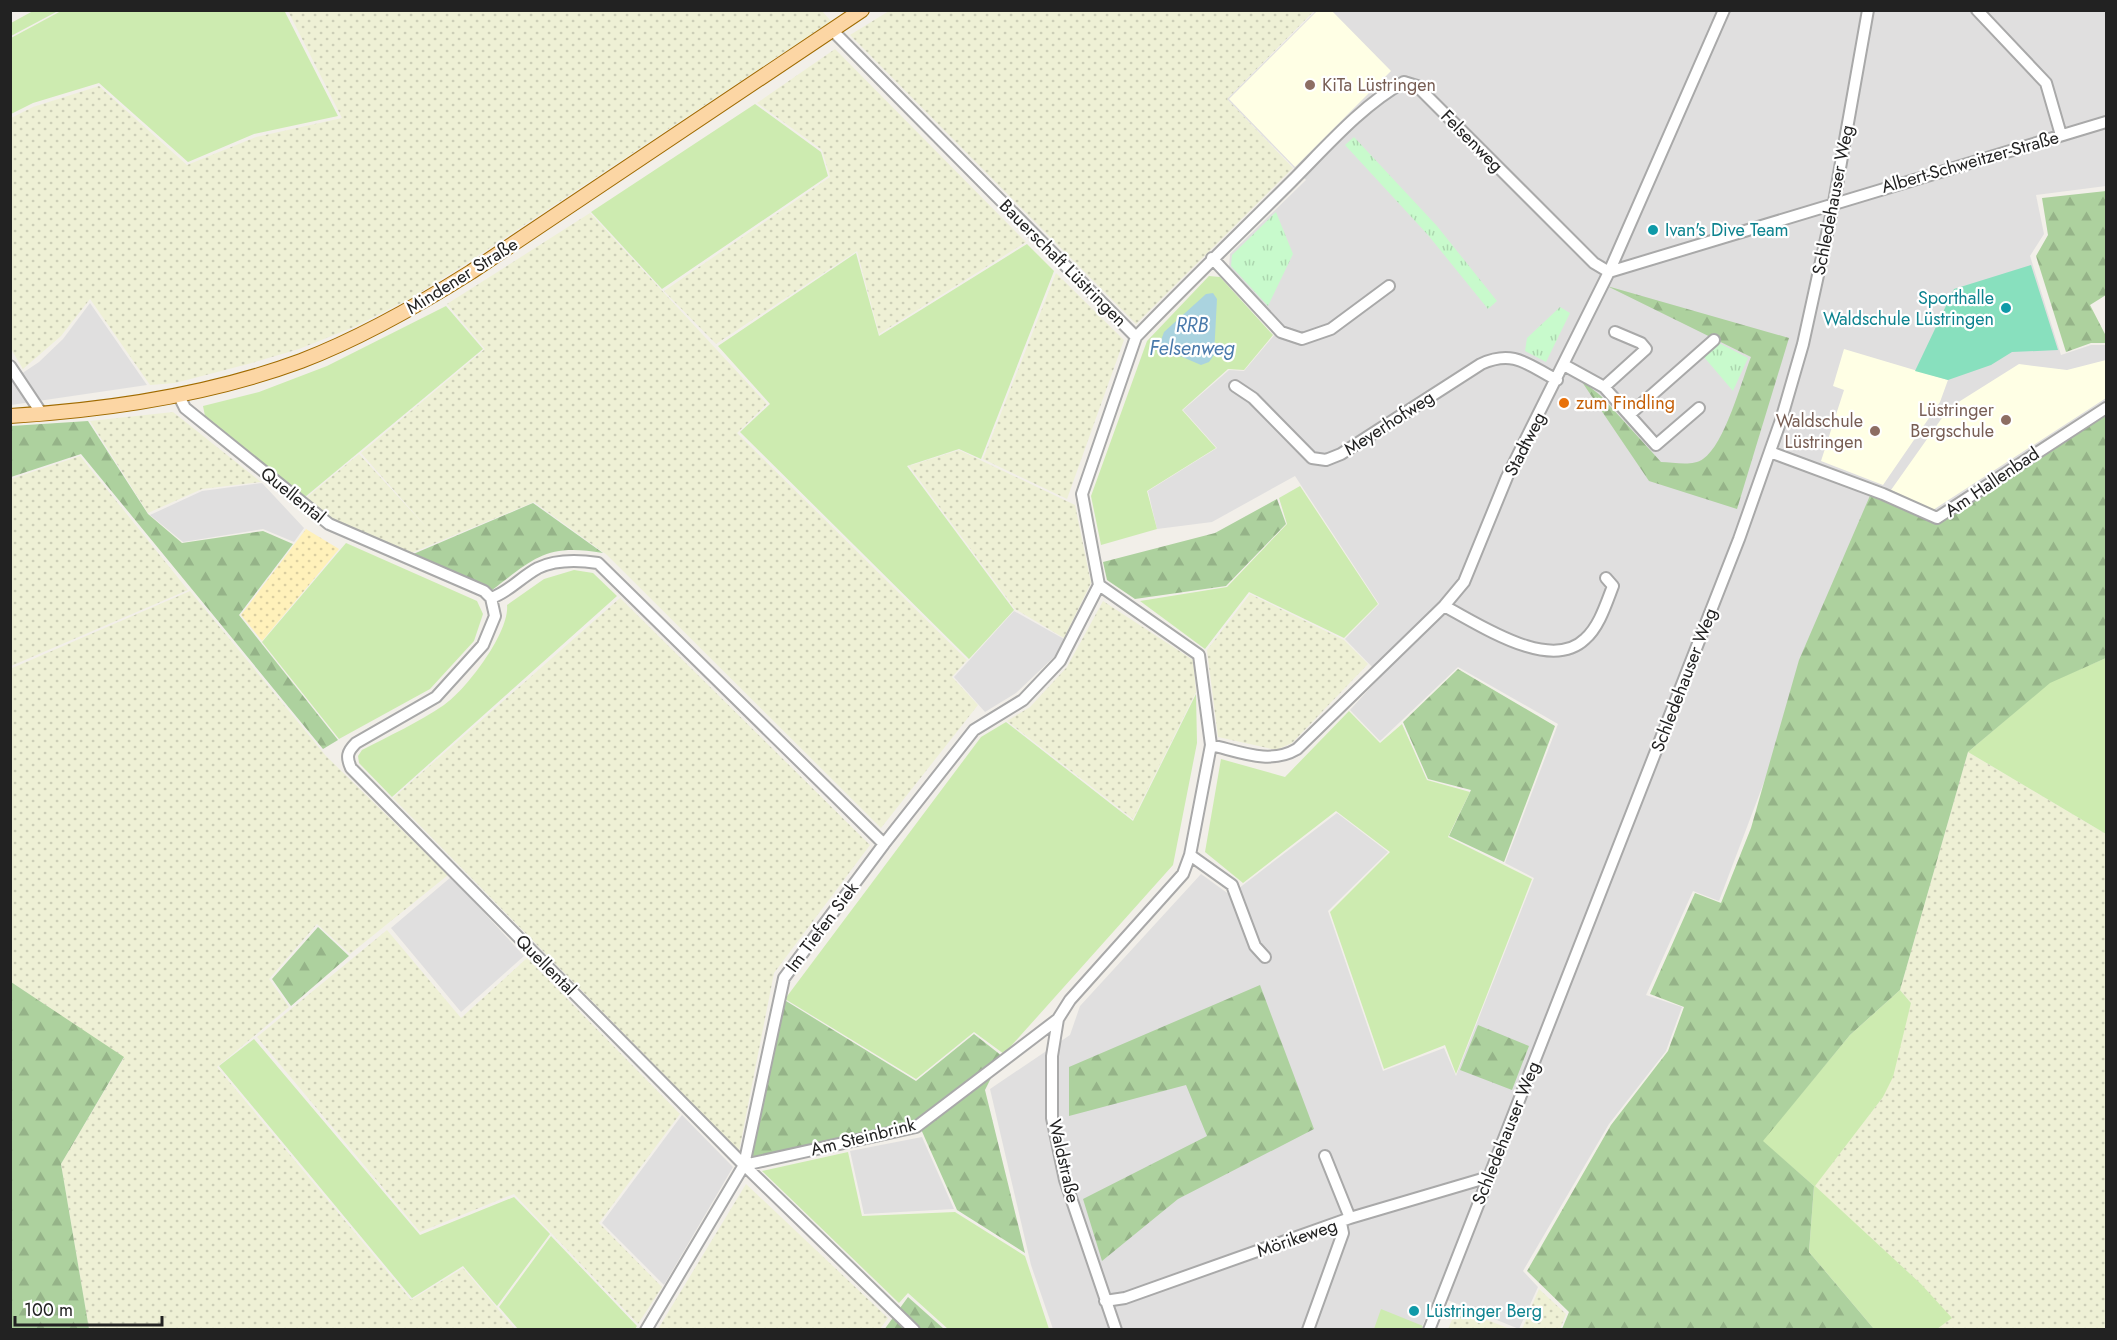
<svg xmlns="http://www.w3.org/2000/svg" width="2117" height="1340" font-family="Jost,sans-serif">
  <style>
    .residential { fill: #e0dfdf }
    .education { fill: #ffffe5 }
    .farmland { fill: url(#farmland-dots) }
    .grass { fill: #cdebb0 }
    .forest { fill: url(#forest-firs) }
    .sand { fill: url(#sand-dots) }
    .park { fill: url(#park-tufts) }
    .pitch { fill: #88e0be }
    .water { fill: #aad3df }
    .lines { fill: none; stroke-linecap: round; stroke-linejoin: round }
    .minor-casing { stroke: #a9a9a9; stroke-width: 14 }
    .major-casing { stroke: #a06b00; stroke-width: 16 }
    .minor { stroke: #fff; stroke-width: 10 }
    .major { stroke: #fcd6a4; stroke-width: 14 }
    .education-dot { fill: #8d6e63; stroke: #fff; stroke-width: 2 }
    .culture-dot { fill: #0f9aa8; stroke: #fff; stroke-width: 2 }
    .food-dot { fill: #e8710a; stroke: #fff; stroke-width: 2 }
    .labels { text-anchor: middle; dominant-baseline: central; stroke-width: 4.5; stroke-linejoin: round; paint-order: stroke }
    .education-label { font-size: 18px; fill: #785e54; stroke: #fff; text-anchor: end }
    .street-label { font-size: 18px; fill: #222; stroke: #fff }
    .culture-label { font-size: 18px; fill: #0d838f; stroke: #fff; text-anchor: start }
    .food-label { font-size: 18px; fill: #c56008; stroke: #fff; text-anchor: start }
    .water-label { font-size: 20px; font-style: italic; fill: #4a7aab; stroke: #fff }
  </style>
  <defs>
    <pattern id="farmland-dots" width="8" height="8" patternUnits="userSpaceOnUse" patternTransform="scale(1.5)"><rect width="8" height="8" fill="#eef0d5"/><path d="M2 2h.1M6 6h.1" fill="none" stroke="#ccceb7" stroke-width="1.8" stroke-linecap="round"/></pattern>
    <pattern id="forest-firs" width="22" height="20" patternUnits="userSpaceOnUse" patternTransform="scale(1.5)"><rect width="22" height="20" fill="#add19e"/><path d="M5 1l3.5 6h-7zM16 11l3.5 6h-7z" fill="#95b388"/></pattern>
    <pattern id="sand-dots" width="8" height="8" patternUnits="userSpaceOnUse" patternTransform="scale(1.5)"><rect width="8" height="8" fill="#fff1ba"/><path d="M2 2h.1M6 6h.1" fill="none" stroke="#dacea0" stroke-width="1.8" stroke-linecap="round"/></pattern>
    <pattern id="park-tufts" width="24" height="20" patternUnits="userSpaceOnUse" patternTransform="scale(1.5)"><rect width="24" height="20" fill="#c8facc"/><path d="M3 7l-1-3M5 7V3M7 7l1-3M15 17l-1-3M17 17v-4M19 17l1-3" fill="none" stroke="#acd6af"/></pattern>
  </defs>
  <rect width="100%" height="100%" fill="#f2efe9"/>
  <path class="residential" d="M 1316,11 L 2106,11 L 2106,186 L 2036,195 L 2044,234 L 2030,256 L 2061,355 L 2091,345 L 2106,345 L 2106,402 L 1935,514 L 1800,687 L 1719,901 L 1693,891 L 1646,995 L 1682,1007 L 1666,1051 L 1609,1124 L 1523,1271 L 1538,1287 L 1519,1329 L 1435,1295 L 1421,1329 L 1053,1329 L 1031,1265 L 990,1089 L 1070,1035 L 1080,1006 L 1201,874 L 1230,895 L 1337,813 L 1388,852 L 1328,911 L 1383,1071 L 1444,1048 L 1456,1076 L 1534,878 L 1505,863 L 1558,724 L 1458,667 L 1380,741 L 1350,710 L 1381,676 L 1345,639 L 1379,604 L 1295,476 L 1212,522 L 1157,529 L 1148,491 L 1217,448 L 1183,410 L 1229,370 L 1244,371 L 1282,326 L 1229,267 L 1230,254 L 1306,180 L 1227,99 Z
    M 90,303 L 147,385 L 11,405 L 10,372 L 15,378 L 39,362 L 63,339 Z
    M 262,483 L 304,528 L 294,542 L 263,529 L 183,542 L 150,515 L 202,491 Z
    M 1014,611 L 1064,639 L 1055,656 L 1016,693 L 985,712 L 954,677 Z
    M 451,877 L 524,956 L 461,1012 L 391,928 Z
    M 682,1115 L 733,1167 L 664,1285 L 602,1223 Z
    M 922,1137 L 954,1209 L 864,1214 L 850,1151 Z"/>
  <path class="education" d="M 1317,11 L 1332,11 L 1391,71 L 1295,167 L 1229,99 Z
    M 1844,349 L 1948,380 L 1940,402 L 1883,485 L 1821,461 L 1844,390 L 1833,386 Z
    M 2106,360 L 2106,398 L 1933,510 L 1891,490 L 1949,408 L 2019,364 L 2067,370 Z"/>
  <path class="farmland" d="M 822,11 L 831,21 L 467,263 L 411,298 L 354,327 L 299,349 L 248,364 L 175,383 L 150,385 L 90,299 L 61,336 L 23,369 L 11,349 L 11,118 L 33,107 L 99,86 L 187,165 L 256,137 L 342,118 L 288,11 Z
    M 889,11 L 1314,11 L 1227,99 L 1293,168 L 1136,324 L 850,35 Z
    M 835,49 L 1026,242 L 879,334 L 857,251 L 716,344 L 664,291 L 830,177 L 822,150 L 757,103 Z
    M 590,213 L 767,404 L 737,433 L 967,660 L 952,677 L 978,705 L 881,828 L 607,555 L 534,502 L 409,554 L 331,519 L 306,498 L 359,454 L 429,530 L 361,453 L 485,349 L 447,304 Z
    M 1056,273 L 1124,340 L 1067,499 L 983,459 Z
    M 173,412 L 261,482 L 202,489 L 148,513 L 90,421 Z
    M 959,450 L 1075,505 L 1091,583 L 1064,638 L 1015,609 L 909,466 Z
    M 80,456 L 188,590 L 11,666 L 11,479 Z
    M 190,591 L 326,756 L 448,875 L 350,954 L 317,924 L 269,979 L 289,1007 L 217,1067 L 411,1300 L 463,1268 L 515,1329 L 89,1329 L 61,1164 L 124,1058 L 11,982 L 10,669 Z
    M 1250,594 L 1344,640 L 1368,664 L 1292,743 L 1276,750 L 1218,737 L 1207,650 Z
    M 620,598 L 870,845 L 774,973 L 739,1151 L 393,798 Z
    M 1103,601 L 1193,660 L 1196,692 L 1133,819 L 1007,721 L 1030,707 L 1067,667 Z
    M 1968,752 L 2106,834 L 2106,1329 L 1937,1329 L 1951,1318 L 1921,1284 L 1814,1186 L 1883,1097 L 1911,1003 L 1900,990 Z
    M 387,930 L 461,1018 L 527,958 L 680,1114 L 599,1223 L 662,1287 L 638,1324 L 514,1194 L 420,1232 L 257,1037 Z
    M 746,1184 L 888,1318 L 880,1329 L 658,1329 Z
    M 1539,1289 L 1566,1314 L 1560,1329 L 1522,1329 Z
    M 1457,1308 L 1510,1329 L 1448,1329 Z"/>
  <path class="grass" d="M 284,10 L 338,116 L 254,134 L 188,162 L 99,83 L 33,103 L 11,114 L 11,38 L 61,11 Z
    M 33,11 L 58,11 L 11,36 L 11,23 Z
    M 755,104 L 821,152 L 828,176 L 662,289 L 591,212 Z
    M 1027,244 L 1054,271 L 981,459 L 959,449 L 907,466 L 1014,610 L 969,659 L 740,432 L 770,404 L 718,346 L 856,253 L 879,336 Z
    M 1209,276 L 1220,277 L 1273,335 L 1244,370 L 1228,369 L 1182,410 L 1216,448 L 1147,491 L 1157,529 L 1101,545 L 1091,496 L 1147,341 Z
    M 446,306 L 483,349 L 305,497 L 205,416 L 203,406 L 259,392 L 327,366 Z
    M 1300,486 L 1378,604 L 1344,638 L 1249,592 L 1205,649 L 1140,601 L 1227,587 L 1287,524 L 1279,498 Z
    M 346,543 L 477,601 L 483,614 L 474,641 L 430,689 L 339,739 L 262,642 Z
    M 574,570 L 593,573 L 617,596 L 392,797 L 359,763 L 358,756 L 362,750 C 389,736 419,722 444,705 C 466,690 510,632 507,605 L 544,579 Z
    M 2106,658 L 2106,834 L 1968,752 L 2050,682 Z
    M 1196,694 L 1197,743 L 1173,865 L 1004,1054 L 974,1032 L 916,1079 L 785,999 L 981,737 L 1006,722 L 1133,821 Z
    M 1349,711 L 1380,743 L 1402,724 L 1427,780 L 1470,792 L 1448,837 L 1532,879 L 1456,1074 L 1445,1045 L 1384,1069 L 1330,912 L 1390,852 L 1336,811 L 1243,883 L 1205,852 L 1221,759 L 1285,777 Z
    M 1900,990 L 1911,1003 L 1893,1077 L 1883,1097 L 1815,1186 L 1921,1284 L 1952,1318 L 1937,1329 L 1874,1329 L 1809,1252 L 1814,1186 L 1762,1141 L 1850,1035 Z
    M 254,1039 L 420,1235 L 514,1197 L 550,1234 L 497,1306 L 463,1266 L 412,1298 L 219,1066 Z
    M 848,1152 L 862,1216 L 955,1212 L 1025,1256 L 1049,1329 L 948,1329 L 908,1293 L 899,1303 L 762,1171 Z
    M 551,1236 L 637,1326 L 635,1329 L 518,1329 L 499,1307 Z
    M 1381,1309 L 1423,1326 L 1421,1329 L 1374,1329 Z"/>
  <path class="forest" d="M 2106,191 L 2106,295 L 2090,305 L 2106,336 L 2106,343 L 2091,343 L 2066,352 L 2036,256 L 2048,235 L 2042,198 Z
    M 1607,286 L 1789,338 L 1737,509 L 1649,481 L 1580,379 L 1601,396 L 1661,462 C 1673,462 1692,467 1703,459 C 1725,444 1741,382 1751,357 Z
    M 2106,413 L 2106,658 L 2050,683 L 1968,752 L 1900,990 L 1850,1035 L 1763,1141 L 1814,1186 L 1809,1252 L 1874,1329 L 1562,1329 L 1569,1312 L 1527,1271 L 1611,1125 L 1668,1051 L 1684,1007 L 1650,994 L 1695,893 L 1721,903 L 1751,828 L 1799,660 L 1872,491 L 1938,524 Z
    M 88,421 L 148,514 L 182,543 L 263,531 L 293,544 L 239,615 L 338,740 L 323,749 L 81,454 L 11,477 L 11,426 Z
    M 1277,499 L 1286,524 L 1226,586 L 1135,599 L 1107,580 L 1103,562 L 1215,533 Z
    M 533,503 L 603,553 C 547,543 534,558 492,590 L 411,555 Z
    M 1458,669 L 1555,726 L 1504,862 L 1449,836 L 1471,790 L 1428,779 L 1403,722 Z
    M 318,927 L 349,956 L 291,1006 L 272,979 Z
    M 11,982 L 124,1057 L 61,1164 L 89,1329 L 11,1329 Z
    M 1260,985 L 1314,1129 L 1178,1199 L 1102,1261 L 1083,1199 L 1207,1136 L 1186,1085 L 1069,1116 L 1069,1067 Z
    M 778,996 L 916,1081 L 974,1034 L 1002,1056 L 985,1090 L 1025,1253 L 957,1210 L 920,1127 L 744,1165 Z
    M 1478,1025 L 1529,1046 L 1512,1090 L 1460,1070 Z
    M 908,1297 L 944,1329 L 884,1330 Z"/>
  <path class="sand" d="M 306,529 L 339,549 L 262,641 L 241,615 Z"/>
  <path class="park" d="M 1354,137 L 1437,226 L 1497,301 L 1488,309 L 1428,235 L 1345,145 Z
    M 1276,212 L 1293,254 L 1268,306 L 1231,266 L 1232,255 Z
    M 1560,307 L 1570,313 L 1546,362 L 1525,351 L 1527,338 Z
    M 1719,343 L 1748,358 L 1733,391 L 1704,357 Z"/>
  <path class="pitch" d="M 2031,265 L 2058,350 L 2012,352 L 1991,365 L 1948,380 L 1915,371 L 1954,289 Z"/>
  <path class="water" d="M 1213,293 L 1217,299 L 1214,355 L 1209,362 L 1201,365 L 1166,350 L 1160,343 L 1164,332 L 1206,294 Z"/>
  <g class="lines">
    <defs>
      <path id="minor" d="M 1977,10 L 2046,83 L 2061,135
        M 832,30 L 1136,337 L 1082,494 L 1099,585 L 1199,655 L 1211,745 L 1190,855 L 1183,874 L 1070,1000 L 1058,1019 L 1052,1056 L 1052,1118 L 1065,1180 L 1116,1330
        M 1212,258 L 1281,332 L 1302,339 L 1331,329 L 1389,286
        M 1136,337 C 1187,284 1240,233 1291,182 C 1324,149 1363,104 1404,82 L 1417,86 L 1594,263 L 1609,272 L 2106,122
        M 1564,365 L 1604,387 L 1656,445 L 1699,408
        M 10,366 L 42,414
        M 1235,386 L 1253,398 L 1312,458 L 1326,460 L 1341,454 L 1481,364 C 1514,349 1528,365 1557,380
        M 1604,387 L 1646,349 L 1641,343 L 1615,332
        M 179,396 L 185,408 L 329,524 L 484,591 L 491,598 L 495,616 L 483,645 L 436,697 L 356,743 C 347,752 346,757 351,768 L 744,1165 L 914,1330
        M 1629,415 L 1714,340
        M 1770,452 L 1883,494 L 1937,518 L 2106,408
        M 491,598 C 509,592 521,577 538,568 C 557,559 578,560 598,563 L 884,844
        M 1444,606 C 1479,624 1550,673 1585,639 C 1599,627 1606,604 1613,586 L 1606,578
        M 1211,745 C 1241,752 1270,765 1297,749 L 1444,606 L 1464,582 L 1507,477 L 1609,272 L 1724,10
        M 1190,855 L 1232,885 L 1255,946 L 1265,957
        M 1325,1156 L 1350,1218
        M 744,1165 L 916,1127 L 1058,1019
        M 1105,1301 L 1125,1298 L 1350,1218 L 1489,1177
        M 646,1330 L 744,1165 L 784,978 L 884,844 L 974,730 L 1023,700 L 1060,661 L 1099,585
        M 1308,1330 L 1343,1233 L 1341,1223
        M 1429,1330 L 1739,539 L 1781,420 L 1803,344 L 1834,202 L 1868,10"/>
      <path id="major" d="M 10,416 C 109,410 209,395 301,361 C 361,338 417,306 471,272 L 862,10"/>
    </defs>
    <use href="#minor" class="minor-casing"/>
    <use href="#major" class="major-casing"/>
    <use href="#minor" class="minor"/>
    <use href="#major" class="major"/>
  </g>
  <g class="education-dot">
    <circle cx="1310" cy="85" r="6"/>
    <circle cx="2006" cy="420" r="6"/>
    <circle cx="1875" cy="431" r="6"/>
  </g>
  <g class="culture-dot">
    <circle cx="1653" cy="230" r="6"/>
    <circle cx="2006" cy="308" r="6"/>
    <circle cx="1414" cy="1311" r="6"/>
  </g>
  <circle class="food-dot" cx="1564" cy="403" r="6"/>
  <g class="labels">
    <g class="education-label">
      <text x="1322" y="85" text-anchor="start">KiTa Lüstringen</text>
      <text x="1994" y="410">Lüstringer<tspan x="1994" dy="21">Bergschule</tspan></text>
      <text x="1863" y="421">Waldschule<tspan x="1863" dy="21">Lüstringen</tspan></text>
    </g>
    <g class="street-label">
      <text transform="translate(1472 141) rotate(45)">Felsenweg</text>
      <text transform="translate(1970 162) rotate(-16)">Albert-Schweitzer-Straße</text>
      <text transform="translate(1833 200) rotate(-79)">Schledehauser Weg</text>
      <text transform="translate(1063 263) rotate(45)">Bauerschaft Lüstringen</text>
      <text transform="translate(462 276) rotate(-32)">Mindener Straße</text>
      <text transform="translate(1389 423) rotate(-33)">Meyerhofweg</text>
      <text transform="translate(1525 444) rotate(-63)">Stadtweg</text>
      <text transform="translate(1992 482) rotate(-34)">Am Hallenbad</text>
      <text transform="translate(293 495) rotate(39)">Quellental</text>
      <text transform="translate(1684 680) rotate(-69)">Schledehauser Weg</text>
      <text transform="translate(822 927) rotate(-53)">Im Tiefen Siek</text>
      <text transform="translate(546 965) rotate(45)">Quellental</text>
      <text transform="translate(1506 1133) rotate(-68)">Schledehauser Weg</text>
      <text transform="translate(863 1137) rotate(-14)">Am Steinbrink</text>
      <text transform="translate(1064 1161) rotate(77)">Waldstraße</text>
      <text transform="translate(1297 1238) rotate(-19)">Mörikeweg</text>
    </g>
    <g class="culture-label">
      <text x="1665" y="230">Ivan's Dive Team</text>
      <text x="1994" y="298" text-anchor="end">Sporthalle<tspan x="1994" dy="21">Waldschule Lüstringen</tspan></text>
      <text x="1426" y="1311">Lüstringer Berg</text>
    </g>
    <g class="food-label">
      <text x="1576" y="403">zum Findling</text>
    </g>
    <g class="water-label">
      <text x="1192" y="325">RRB<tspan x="1192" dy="23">Felsenweg</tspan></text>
    </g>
  </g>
  <rect width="2117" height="1340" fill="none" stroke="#222222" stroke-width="24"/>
  <path d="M15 1316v9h147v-9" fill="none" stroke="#222222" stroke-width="3"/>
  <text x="24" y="1316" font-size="18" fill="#222222" stroke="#ffffff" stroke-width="4.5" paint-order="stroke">100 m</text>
</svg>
